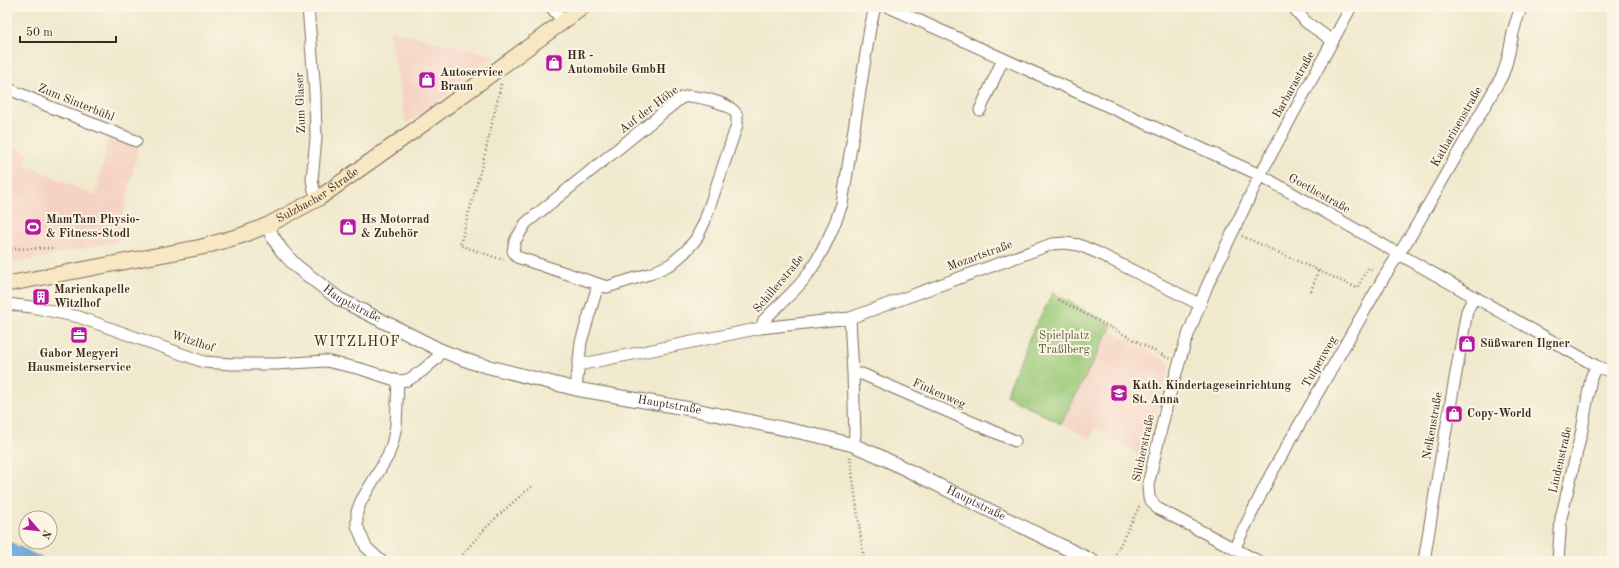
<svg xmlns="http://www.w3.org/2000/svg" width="1619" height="568" font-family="'Old Standard TT',serif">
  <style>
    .built { fill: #f5d2c3 }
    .green { fill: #9ac978; stroke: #6a7a4b }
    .water { fill: #71aae1; stroke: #566a80 }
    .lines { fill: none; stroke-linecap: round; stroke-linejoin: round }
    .minor-casing { stroke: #7a6d5c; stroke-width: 13 }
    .tertiary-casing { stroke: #7a6d5c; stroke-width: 15 }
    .secondary-casing { stroke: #7a6d5c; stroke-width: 17 }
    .path { stroke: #7a6d5c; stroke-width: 2.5; stroke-dasharray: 1 3; stroke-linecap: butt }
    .minor { stroke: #fff; stroke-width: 11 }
    .tertiary { stroke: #fff; stroke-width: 13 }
    .secondary { stroke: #f8e7c3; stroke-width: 15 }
    .labels { text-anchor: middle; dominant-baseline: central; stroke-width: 4; stroke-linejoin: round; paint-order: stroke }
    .poi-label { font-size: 12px; font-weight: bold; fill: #3b2a1e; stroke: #fcf5e5; text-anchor: start }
    .street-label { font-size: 12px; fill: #3b2a1e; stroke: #fcf5e5 }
    .park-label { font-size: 12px; fill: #585a39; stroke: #fcf5e5 }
    .quarter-label { font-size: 14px; letter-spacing: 1px; fill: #3b2a1e; stroke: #fcf5e5 }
  </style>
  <rect width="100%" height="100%" fill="#fcf5e5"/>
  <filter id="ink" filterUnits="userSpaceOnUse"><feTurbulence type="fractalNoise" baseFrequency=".025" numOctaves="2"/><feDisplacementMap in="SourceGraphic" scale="8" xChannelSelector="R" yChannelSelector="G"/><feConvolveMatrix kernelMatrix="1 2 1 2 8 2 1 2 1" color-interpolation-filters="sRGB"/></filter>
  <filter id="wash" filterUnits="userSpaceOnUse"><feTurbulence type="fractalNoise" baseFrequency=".012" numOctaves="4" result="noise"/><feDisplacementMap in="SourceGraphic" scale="16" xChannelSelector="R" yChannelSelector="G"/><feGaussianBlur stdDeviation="0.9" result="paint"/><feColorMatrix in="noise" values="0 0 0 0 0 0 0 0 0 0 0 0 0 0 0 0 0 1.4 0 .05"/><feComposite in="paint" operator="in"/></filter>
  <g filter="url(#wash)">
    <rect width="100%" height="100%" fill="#f0e9ce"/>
    <path class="built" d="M 389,30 L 497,56 L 406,124 Z
      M 109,135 L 139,145 L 117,242 L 7,265 L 7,144 L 29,154 L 24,164 L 96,196 Z
      M 1109,330 L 1170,363 L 1145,458 L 1113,441 L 1112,436 L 1096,428 L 1090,438 L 1061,424 Z"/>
    <path class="green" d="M 1053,293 L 1112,325 L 1061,424 L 1006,395 L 1032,332 Z"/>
    <path class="water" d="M 7,541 L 47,561 L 7,561 Z"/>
  </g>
  <g filter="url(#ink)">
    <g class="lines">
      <defs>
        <path id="minor" d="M 308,7 L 315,93 L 316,138 L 312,180 L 314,190 L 319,198
          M 551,7 L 563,21
          M 889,7 L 1260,175 L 1596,366 L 1612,372
          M 1293,7 L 1306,22 L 1333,41
          M 7,88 L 48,106 L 136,141
          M 689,96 C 700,97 733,103 737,116 C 737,118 737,122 737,125 L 704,223 L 696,239 L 685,252 L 671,264 L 652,273 L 607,287 L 517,257 L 513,251 L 515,241 L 526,223 L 681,98 Z
          M 980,110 L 1003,59
          M 7,304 L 32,307 L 79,317 L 204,362 L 231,364 L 276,364 L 326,361 L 361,369 L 398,381 L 408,380 L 422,371 L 437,358 L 440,350
          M 850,318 L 853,374 L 862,374 L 1015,441
          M 761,328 L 764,320 C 777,306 794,293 805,278 C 822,256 833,230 842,204 L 870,28 L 875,7
          M 578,365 L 761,328 L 850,318 L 1052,244 L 1065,243 L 1079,245 L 1098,253 L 1199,304
          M 853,374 L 855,435 L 853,445
          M 576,389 L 581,342 L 598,285
          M 1234,549 L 1271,474 L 1384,277 L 1411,235 L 1502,76 C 1512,54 1510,29 1522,7
          M 381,561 L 366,547 L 357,526 L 357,512 L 361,501 L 388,456 L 393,441 L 396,425 L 398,381
          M 1258,561 L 1157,508 L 1149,498 L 1148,485 L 1167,404 L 1185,343 L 1207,286 L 1260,175 L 1351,7
          M 1424,561 L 1439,469 L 1467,311 L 1474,297
          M 1558,561 L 1561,518 L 1582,430 L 1591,378 L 1596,366"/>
        <g id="tertiary">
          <path id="s1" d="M 268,225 L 272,236 L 282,251 L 296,266 L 339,299 L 440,350 L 474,363 L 576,389 L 696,410 L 823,437 L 853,445 L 879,456 L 1092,561"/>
        </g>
        <g id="secondary">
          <path id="s2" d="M 7,284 L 202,247 L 243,235 L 268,225 L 319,198 L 419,127 L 583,7"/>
        </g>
      </defs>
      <use href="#minor" class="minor-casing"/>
      <use href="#tertiary" class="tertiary-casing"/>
      <use href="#secondary" class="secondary-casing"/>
      <path class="path" d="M 596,11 L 602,7
        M 501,84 L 484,158 L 460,245 L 503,260 L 505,258
        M 1242,236 L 1357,288 L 1368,268 L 1374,271
        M 7,249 L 52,248
        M 1311,291 L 1318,271
        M 1059,300 L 1170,359
        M 850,457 L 864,561
        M 458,561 C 479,532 506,507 534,485
        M 1112,561 L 1139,507 L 1141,505"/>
      <use href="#minor" class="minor"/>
      <use href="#tertiary" class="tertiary"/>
      <use href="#secondary" class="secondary"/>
    </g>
  </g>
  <defs>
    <symbol id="shop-square" viewBox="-11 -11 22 22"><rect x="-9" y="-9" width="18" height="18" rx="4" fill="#b5179e" stroke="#fcf5e5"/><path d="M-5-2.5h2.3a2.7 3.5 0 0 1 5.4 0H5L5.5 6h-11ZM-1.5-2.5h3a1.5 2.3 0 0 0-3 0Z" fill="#fff"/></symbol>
    <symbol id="stadium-square" viewBox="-11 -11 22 22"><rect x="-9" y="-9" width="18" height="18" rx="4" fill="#b5179e" stroke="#fcf5e5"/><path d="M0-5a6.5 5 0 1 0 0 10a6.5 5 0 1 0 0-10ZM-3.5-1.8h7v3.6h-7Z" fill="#fff"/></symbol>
    <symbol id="building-square" viewBox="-11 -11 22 22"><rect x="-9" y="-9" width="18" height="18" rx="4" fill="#b5179e" stroke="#fcf5e5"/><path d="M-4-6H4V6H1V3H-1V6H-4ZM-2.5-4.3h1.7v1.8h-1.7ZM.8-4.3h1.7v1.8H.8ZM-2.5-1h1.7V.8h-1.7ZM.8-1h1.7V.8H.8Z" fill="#fff"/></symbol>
    <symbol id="office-square" viewBox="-11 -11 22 22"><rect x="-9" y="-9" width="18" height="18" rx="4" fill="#b5179e" stroke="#fcf5e5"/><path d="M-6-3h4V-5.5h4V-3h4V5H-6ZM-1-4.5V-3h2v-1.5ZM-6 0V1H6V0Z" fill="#fff"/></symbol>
    <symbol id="school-square" viewBox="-11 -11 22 22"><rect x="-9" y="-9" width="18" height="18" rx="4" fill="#b5179e" stroke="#fcf5e5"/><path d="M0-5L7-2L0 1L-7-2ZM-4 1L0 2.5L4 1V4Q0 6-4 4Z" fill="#fff"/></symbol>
  </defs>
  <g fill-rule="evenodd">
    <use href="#shop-square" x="544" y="53" width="20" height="20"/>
    <use href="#shop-square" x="417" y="70" width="20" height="20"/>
    <use href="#stadium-square" x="23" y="217" width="20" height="20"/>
    <use href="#shop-square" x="338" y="217" width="20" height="20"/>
    <use href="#building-square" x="31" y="287" width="20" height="20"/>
    <use href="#office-square" x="69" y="325" width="20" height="20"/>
    <use href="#shop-square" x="1457" y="334" width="20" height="20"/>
    <use href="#school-square" x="1109" y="383" width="20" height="20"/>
    <use href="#shop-square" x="1444" y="404" width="20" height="20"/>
  </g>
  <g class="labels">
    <g class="poi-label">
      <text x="567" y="56">HR -<tspan x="567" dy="14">Automobile GmbH</tspan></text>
      <text x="440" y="73">Autoservice<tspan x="440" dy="14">Braun</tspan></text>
      <text x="46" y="220">MamTam Physio-<tspan x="46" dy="14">&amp; Fitness-Stodl</tspan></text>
      <text x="361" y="220">Hs Motorrad<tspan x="361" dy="14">&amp; Zubehör</tspan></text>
      <text x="54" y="290">Marienkapelle<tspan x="54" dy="14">Witzlhof</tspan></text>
      <text x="1480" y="344">Süßwaren Ilgner</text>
      <text x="79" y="354" text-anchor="middle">Gabor Megyeri<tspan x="79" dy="14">Hausmeisterservice</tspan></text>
      <text x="1132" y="386">Kath. Kindertageseinrichtung<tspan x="1132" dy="14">St. Anna</tspan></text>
      <text x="1467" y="414">Copy-World</text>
    </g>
    <g class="street-label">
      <text transform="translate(1294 85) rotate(-61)">Barbarastraße</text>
      <text transform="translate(76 103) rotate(22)">Zum Sinterbühl</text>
      <text transform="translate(301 103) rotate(-92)">Zum Glaser</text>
      <text transform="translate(649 110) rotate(-37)">Auf der Höhe</text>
      <text transform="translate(1457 127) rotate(-60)">Katharinenstraße</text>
      <text transform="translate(1319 194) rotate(29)">Goethestraße</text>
      <text stroke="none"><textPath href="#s2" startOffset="326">Sulzbacher Straße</textPath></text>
      <text transform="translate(980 256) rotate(-20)">Mozartstraße</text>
      <text transform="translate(779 284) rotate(-50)">Schillerstraße</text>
      <text stroke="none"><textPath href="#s1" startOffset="118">Hauptstraße</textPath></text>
      <text transform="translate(193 342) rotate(18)">Witzlhof</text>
      <text transform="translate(1320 362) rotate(-60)">Tulpenweg</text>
      <text transform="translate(939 394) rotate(24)">Finkenweg</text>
      <text stroke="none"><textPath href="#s1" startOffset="454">Hauptstraße</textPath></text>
      <text transform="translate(1433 426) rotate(-80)">Nelkenstraße</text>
      <text transform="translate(1144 448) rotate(-78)">Silcherstraße</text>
      <text transform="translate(1561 460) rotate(-77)">Lindenstraße</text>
      <text stroke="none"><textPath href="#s1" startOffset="778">Hauptstraße</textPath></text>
    </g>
    <g class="park-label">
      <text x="1064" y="336">Spielplatz<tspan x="1064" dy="14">Traßlberg</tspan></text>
    </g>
    <g class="quarter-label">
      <text x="357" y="342">WITZLHOF</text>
    </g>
  </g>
  <rect width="1619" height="568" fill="none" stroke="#fcf5e5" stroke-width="24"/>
  <g transform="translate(38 530) rotate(118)"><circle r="19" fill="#fcf5e5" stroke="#afa495"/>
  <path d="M0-3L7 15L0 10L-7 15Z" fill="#b5179e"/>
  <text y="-6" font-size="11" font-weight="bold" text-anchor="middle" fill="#3b2a1e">N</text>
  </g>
  <path d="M20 36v6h96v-6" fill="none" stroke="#3b2a1e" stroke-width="2"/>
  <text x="26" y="36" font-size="12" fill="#3b2a1e" stroke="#fcf5e5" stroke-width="3" paint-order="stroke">50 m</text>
</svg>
